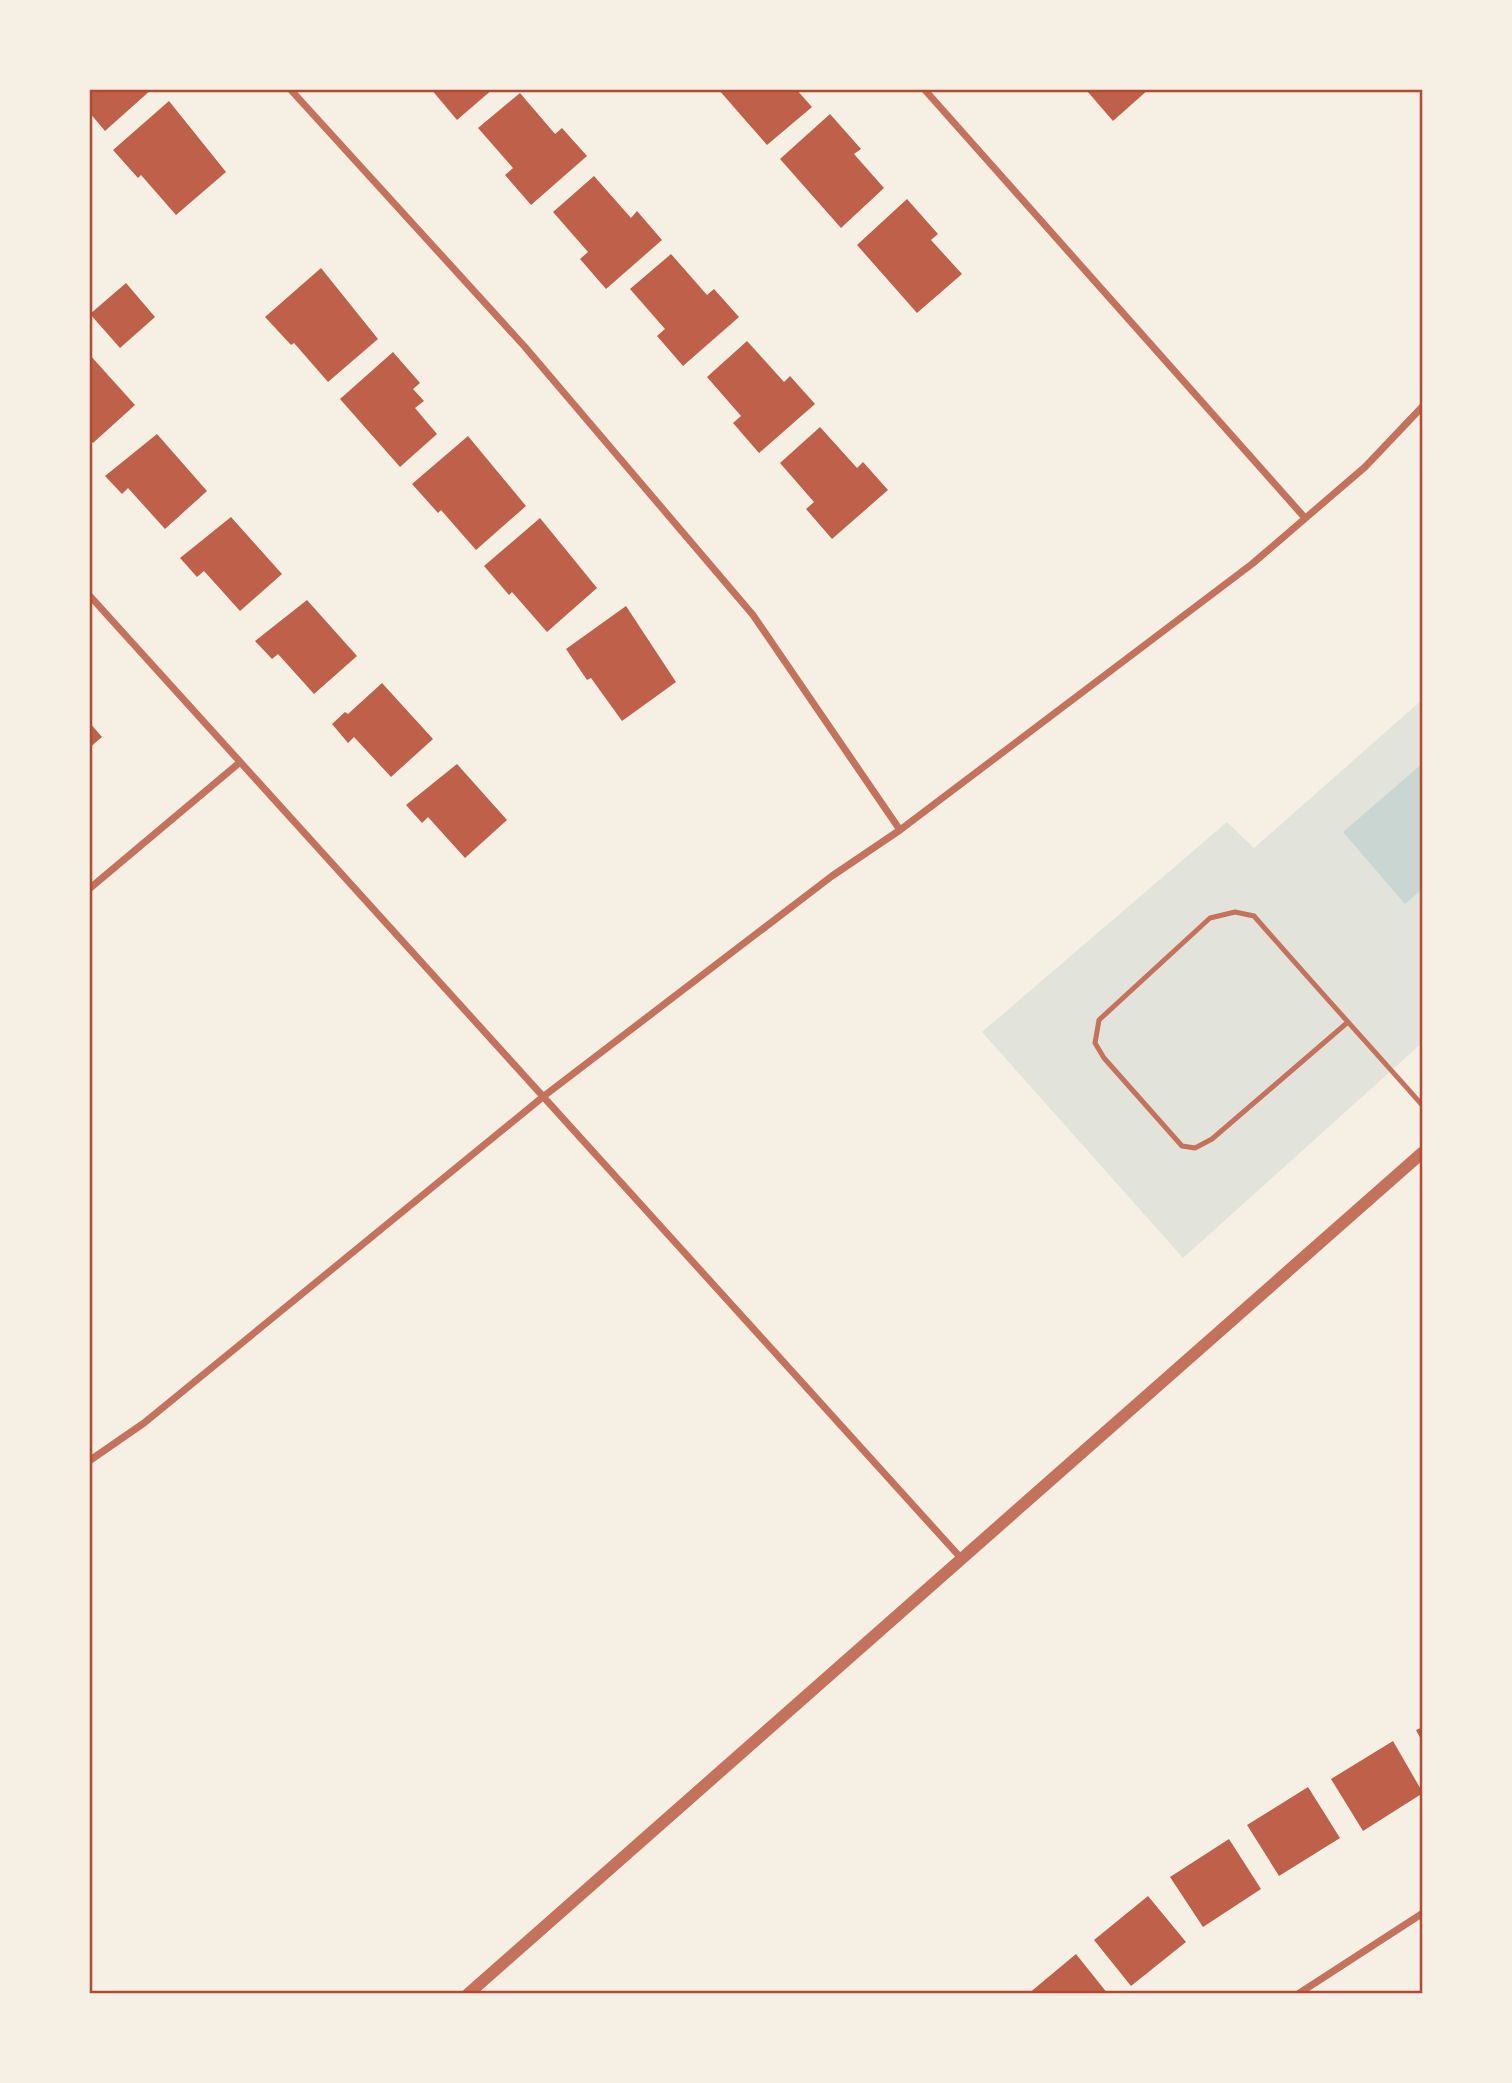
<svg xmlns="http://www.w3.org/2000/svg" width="1512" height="2083" font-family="'Golos Text',sans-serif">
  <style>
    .green { fill: #e2e4dc }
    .water { fill: #c9d6d2 }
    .building { fill: #bf614a }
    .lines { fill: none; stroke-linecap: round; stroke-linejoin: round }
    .service { stroke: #c5725c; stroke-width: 5 }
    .minor { stroke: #c5725c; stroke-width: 7 }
    .tertiary { stroke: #c5725c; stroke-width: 12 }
    .neatline { fill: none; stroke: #b5482f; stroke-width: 2.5 }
  </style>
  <rect width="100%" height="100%" fill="#f6efe4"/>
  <path class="green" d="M 1423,699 L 1423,1042 L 1183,1258 L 982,1032 L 1227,822 L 1254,848 Z"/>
  <path class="water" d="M 1423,763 L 1423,888 L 1405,904 L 1343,832 Z"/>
  <path class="building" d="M 89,89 L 152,89 L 105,131 L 89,112 Z
    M 431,89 L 493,89 L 457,120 Z
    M 718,89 L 796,89 L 812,107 L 767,145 Z
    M 1089,89 L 1149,89 L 1113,121 L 1087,91 Z
    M 520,93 L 555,134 L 562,128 L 587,156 L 531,205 L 505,175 L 513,168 L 478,128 Z
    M 169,101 L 226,172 L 176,215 L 141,175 L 138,178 L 113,150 Z
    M 830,114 L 861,149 L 854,154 L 884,188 L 841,228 L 780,159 Z
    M 594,176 L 631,218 L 637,211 L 662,240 L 606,289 L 580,259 L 588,252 L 553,212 Z
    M 907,199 L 938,234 L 931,240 L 962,274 L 917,313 L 857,245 Z
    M 671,254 L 707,295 L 714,289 L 739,317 L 683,366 L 657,336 L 665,329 L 630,289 Z
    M 321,268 L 378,339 L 328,382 L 294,343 L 291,345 L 265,317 Z
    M 126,283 L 155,317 L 120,348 L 90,314 Z
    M 747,341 L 784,382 L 790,376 L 815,404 L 759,453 L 733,423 L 741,416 L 707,377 Z
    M 393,352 L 420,383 L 413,389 L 424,401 L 415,408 L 437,434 L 400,467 L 340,399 Z
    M 89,354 L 135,405 L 93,443 L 89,439 Z
    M 820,427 L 857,468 L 863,462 L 888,490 L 832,539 L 806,509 L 814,502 L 780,463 Z
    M 157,434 L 207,491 L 165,529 L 128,488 L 122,494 L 105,476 Z
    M 468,436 L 526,506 L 476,550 L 441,510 L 438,513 L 412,484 Z
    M 231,517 L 282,574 L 240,611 L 204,571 L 197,577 L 180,558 Z
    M 540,518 L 597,588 L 547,632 L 512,592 L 509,595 L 484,566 Z
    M 307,600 L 357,656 L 314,694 L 278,654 L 272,659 L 255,641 Z
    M 626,606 L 676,682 L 622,721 L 591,678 L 587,680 L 566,649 Z
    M 382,683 L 433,739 L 391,777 L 354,737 L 348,743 L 332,724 L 345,712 L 348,714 Z
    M 89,722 L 102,737 L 89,748 Z
    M 457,764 L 507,820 L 465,858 L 428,817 L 422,823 L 406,805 Z
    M 1423,1727 L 1423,1743 L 1416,1730 Z
    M 1393,1741 L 1423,1793 L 1363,1831 L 1331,1779 Z
    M 1308,1787 L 1340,1838 L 1279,1876 L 1247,1825 Z
    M 1229,1839 L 1261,1889 L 1203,1927 L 1170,1877 Z
    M 1148,1896 L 1186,1942 L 1131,1986 L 1094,1940 Z
    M 1076,1954 L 1108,1994 L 1028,1994 Z"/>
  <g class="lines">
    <path class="service" d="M 1348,1022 L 1212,1139 L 1195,1148 L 1182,1146 L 1104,1058 L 1095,1043 L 1099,1020 L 1210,918 L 1235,912 L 1254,916 C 1310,980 1367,1043 1423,1106"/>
    <path class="minor" d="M 290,89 L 525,347 L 753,615 L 900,830
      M 924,89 L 1305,518
      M 89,595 L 960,1557
      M 89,889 L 239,763
      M 89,1461 L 144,1423 L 544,1096 L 832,876 L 900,830 L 1252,564 L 1365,467 L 1423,406
      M 1298,1994 L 1423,1913"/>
    <path class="tertiary" d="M 468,1994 L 1423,1152"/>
  </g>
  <rect width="1512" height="2083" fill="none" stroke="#f6efe4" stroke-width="182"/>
  <rect x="91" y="91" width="1330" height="1901" class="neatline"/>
</svg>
